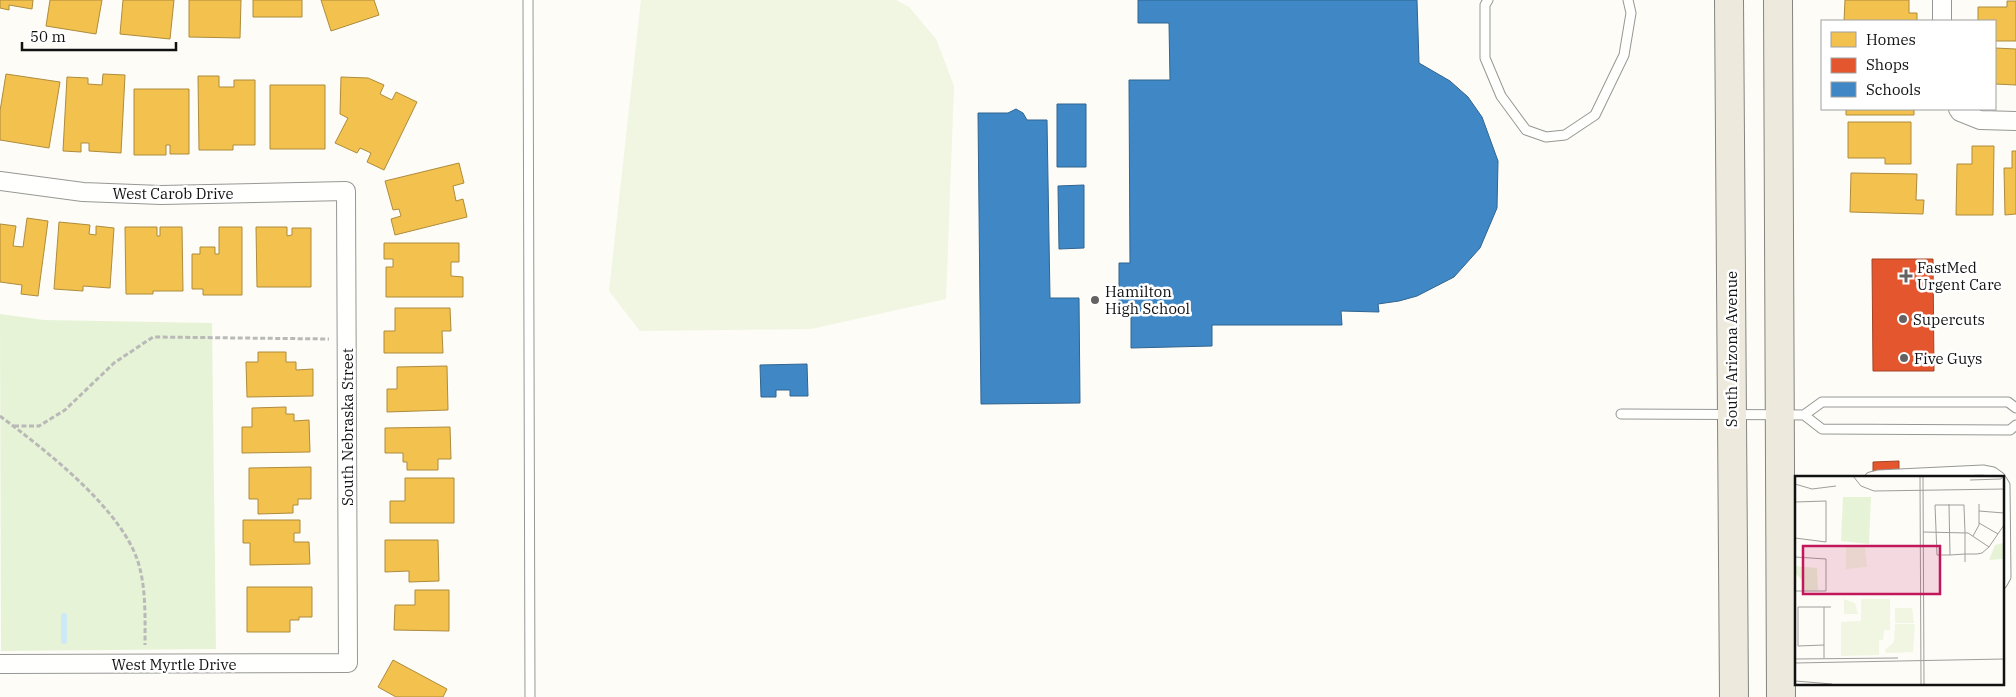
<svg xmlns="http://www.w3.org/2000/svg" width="2016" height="697" font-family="'IBM Plex Serif',serif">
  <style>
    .green { fill: #e7f3d7 }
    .pitch { fill: #f0f6e1 }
    .homes { fill: #f2c14e; stroke: #ae8c3c }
    .shops { fill: #e4572e; stroke: #a54225 }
    .schools { fill: #3f88c5; stroke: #31648f }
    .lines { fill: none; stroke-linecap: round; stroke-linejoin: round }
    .stream { stroke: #cde8f7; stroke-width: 6 }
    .service-casing { stroke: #979795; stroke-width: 11 }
    .minor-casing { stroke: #979795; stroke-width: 20 }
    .primary-casing { stroke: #858482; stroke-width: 30 }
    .path { stroke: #b9b9b8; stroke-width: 3; stroke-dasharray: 5 2.5; stroke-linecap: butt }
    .service { stroke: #fffffe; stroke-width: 9 }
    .minor { stroke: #fffffe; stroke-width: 18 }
    .primary { stroke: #ede9dc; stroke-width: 28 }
    .poi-dot { fill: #646362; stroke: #fff; stroke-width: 2 }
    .labels { text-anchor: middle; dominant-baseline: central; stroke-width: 5; stroke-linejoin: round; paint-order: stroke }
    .street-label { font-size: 15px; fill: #111; stroke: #fff }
    .poi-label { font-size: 15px; fill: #111; stroke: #fff; text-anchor: start }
    .inset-road { fill: none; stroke: #9f9e9b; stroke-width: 1 }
    .view { fill: #c2185b; fill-opacity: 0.15; stroke: #c2185b; stroke-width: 2.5 }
    .inset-edge { fill: none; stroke: #111; stroke-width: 2.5 }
  </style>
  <rect width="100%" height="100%" fill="#fdfcf7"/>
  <path class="green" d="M 0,314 L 44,320 L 212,323 L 216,649 L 1,651 Z"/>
  <path class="pitch" d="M 641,0 L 896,0 L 909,7 L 936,39 L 954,86 L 946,299 L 811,329 L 640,331 L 609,291 Z"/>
  <path class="homes" d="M 0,0 L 33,0 L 32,9 L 9,5 L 9,10 L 0,8 Z
    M 50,0 L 102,0 L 96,34 L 46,26 Z
    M 123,0 L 174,0 L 170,39 L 120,34 Z
    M 189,0 L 241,0 L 240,38 L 189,37 Z
    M 253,0 L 302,0 L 302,17 L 253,17 Z
    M 321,0 L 374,0 L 379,15 L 331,31 Z
    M 1845,0 L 1909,0 L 1909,13 L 1917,13 L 1917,21 L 1844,21 Z
    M 2007,1 L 2016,1 L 2016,41 L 1995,41 L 1995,21 L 1978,21 L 1978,7 L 2007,7 Z
    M 1995,48 L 2016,49 L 2016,85 L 1995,84 Z
    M 6,74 L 60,82 L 49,148 L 0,140 L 0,111 Z
    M 103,74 L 125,75 L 121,153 L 89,151 L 89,143 L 81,143 L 81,152 L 63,151 L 67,77 L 88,78 L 88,84 L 102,85 Z
    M 198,76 L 219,76 L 219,87 L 234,87 L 234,80 L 255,80 L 255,145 L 233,145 L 233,150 L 199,150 Z
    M 341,77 L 368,78 L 384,85 L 380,94 L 392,100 L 396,92 L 417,102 L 384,170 L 367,162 L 371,153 L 360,148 L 357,153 L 335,143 L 348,118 L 340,114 Z
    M 270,85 L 325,85 L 325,149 L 270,149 Z
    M 134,89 L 189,89 L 189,154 L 170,154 L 170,145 L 166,145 L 166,155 L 134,155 Z
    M 1846,109 L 1914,109 L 1914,115 L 1846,115 Z
    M 1848,122 L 1911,122 L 1911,164 L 1885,164 L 1885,158 L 1848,158 Z
    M 1972,146 L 1994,146 L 1993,215 L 1956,215 L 1957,164 L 1972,164 Z
    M 2012,151 L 2016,151 L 2016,214 L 2005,215 L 2004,168 L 2012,168 Z
    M 459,163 L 464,183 L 453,186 L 456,201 L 463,199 L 467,217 L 395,235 L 391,219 L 401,216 L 399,209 L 393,210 L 385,181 Z
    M 1851,173 L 1917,174 L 1916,200 L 1924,200 L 1923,214 L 1850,212 Z
    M 27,218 L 48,221 L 38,296 L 21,294 L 22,285 L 0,282 L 0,224 L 16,226 L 13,246 L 23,247 Z
    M 59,222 L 90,225 L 89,234 L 96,235 L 96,226 L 114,228 L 110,288 L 83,286 L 83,291 L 54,289 Z
    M 125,227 L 157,227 L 157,236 L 160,236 L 160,227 L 182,227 L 183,291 L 153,291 L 153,294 L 126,294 Z
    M 219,227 L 242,227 L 242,295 L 203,295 L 203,289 L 192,289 L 192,254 L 200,254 L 200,247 L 215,247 L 215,254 L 219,254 Z
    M 256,227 L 287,227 L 287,236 L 292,235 L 292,228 L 311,228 L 311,287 L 257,287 Z
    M 384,243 L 459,243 L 459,262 L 451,262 L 451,276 L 463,277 L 463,297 L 386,297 L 386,267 L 393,267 L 393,259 L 384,259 Z
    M 395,308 L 450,308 L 451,331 L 442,331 L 443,353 L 384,353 L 384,331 L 395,331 Z
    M 258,352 L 286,352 L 286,362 L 296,362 L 296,370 L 313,369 L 313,396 L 247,397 L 246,362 L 258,362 Z
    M 447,366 L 448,410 L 387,412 L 387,389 L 397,389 L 397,367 Z
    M 286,407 L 286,414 L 294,414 L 294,421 L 309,420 L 310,452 L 242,453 L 242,427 L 252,427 L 252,408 Z
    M 450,427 L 451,459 L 438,459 L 438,470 L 407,470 L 407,462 L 403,462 L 403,453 L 385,453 L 385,428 Z
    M 311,467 L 311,499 L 298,499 L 298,505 L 293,505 L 293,513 L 258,514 L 258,499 L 249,499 L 249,468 Z
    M 405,478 L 454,478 L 454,523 L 390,523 L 390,501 L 405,501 Z
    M 243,520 L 300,520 L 300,533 L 294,533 L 294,542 L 309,542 L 310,564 L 250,565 L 250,543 L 243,543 Z
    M 385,540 L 438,540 L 439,581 L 409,582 L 409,571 L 385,572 Z
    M 247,587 L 312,587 L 312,617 L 299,617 L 299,620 L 290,620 L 290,632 L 247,632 Z
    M 415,590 L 449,590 L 449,631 L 394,630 L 395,605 L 415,605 Z
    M 393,660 L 447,689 L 443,697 L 396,697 L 378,687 Z"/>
  <path class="shops" d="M 1872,259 L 1933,259 L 1934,371 L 1873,371 Z
    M 1899,461 L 1899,477 L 1873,477 L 1873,462 Z"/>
  <path class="schools" d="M 1138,0 L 1417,0 L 1419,63 L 1450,81 L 1468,97 L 1482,117 L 1498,161 L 1497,208 L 1480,248 L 1454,277 L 1417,296 L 1399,301 L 1378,304 L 1379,312 L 1341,311 L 1342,325 L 1212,325 L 1212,346 L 1131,348 L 1131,307 L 1119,307 L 1119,263 L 1130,263 L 1129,80 L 1170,80 L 1169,23 L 1138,23 Z
    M 1057,104 L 1086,104 L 1086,167 L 1057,167 Z
    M 1016,109 L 1023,113 L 1027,120 L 1047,120 L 1050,298 L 1079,298 L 1080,403 L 981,404 L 978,113 L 1008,113 Z
    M 1084,185 L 1084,248 L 1059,249 L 1058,186 Z
    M 807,364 L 808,396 L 790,396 L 790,390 L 776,390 L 776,397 L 761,397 L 760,365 Z"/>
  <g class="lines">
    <path class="stream" d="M 64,616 L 64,641"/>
    <defs>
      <path id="service" d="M 528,0 L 530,697
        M 1488,0 L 1485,5 L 1485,58 L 1501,96 L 1526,130 L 1546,137 L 1565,135 L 1595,115 L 1624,55 L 1631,13 L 1628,0
        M 1621,414 L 1804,415 L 1822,429 L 2010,430 L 2016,425
        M 1804,415 L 1822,402 L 2008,402 L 2016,408
        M 1870,477 L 1878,475 L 1983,470 L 1993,472 L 2000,477
        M 2002,480 L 2005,485 L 2006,577 L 2002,584"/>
      <path id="minor" d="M 1942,0 L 1942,21
        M 1958,109 L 1960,112 L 1980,120 L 2016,121
        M 0,181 L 83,192 L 161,195 L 346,191 L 348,663 L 0,664"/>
      <path id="primary" d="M 1729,0 L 1734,697
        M 1778,0 L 1781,697"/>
    </defs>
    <use href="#service" class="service-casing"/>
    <use href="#minor" class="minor-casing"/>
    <use href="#primary" class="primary-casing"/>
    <path class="path" d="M 0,416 C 45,450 127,512 140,569 C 146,593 145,620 145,645
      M 14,426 L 39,426 L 65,410 L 114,363 L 153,337 L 329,339"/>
    <use href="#service" class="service"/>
    <use href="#minor" class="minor"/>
    <use href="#primary" class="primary"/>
  </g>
  <g class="poi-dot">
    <path d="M1903.5 268.5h5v5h5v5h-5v5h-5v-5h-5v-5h5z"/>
    <circle cx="1095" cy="300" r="5"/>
    <circle cx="1903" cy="319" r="5"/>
    <circle cx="1904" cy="358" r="5"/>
  </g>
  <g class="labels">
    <g class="street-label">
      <text x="173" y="193">West Carob Drive</text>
      <text transform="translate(1731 349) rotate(-90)">South Arizona Avenue</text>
      <text transform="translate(347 427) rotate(-90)">South Nebraska Street</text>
      <text x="174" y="664">West Myrtle Drive</text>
    </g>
    <g class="poi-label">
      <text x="1917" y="267">FastMed<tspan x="1917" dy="17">Urgent Care</tspan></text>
      <text x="1105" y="291">Hamilton<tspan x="1105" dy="17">High School</tspan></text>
      <text x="1913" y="319">Supercuts</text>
      <text x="1914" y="358">Five Guys</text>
    </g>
  </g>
  <g transform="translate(1795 476)">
    <rect width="209" height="209" fill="#fdfcf7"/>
    <path d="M 48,21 L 76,21 L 74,68 L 46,65 ZM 208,67 L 208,83 L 194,84 L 200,69 ZM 0,90 L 22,92 L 23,114 L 8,115 L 8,105 L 0,97 Z" fill="#e7f3d7"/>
    <path d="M 51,70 L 70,71 L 72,91 L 51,93 ZM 49,123 L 60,127 L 63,138 L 49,138 ZM 66,123 L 95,123 L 95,154 L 89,154 L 88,164 L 66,163 L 84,164 L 84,179 L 46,180 L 46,146 L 66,145 ZM 100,132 L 117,132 L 119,147 L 100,147 ZM 100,148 L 120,148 L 118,176 L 91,177 L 90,174 L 99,166 Z" fill="#f0f6e1"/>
    <path class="inset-road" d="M 58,0 L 66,10 L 79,15 L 209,13M 125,0 L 126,208M 128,0 L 129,208M 175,4 L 206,3 L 208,0M 0,8 L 17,13 L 41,10M 154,28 L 155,79M 184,35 L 209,37M 184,47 L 203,58M 128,56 L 173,57 L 194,71M 178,60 L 184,49 L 184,28M 0,62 L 31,66 L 31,25 L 0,26M 0,81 L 31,83 L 31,115 L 0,115M 170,86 L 170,56 L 169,31 L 169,29 L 140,29 L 142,79 L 155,79 L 170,78 L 182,78 L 187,77 L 194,71 L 209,49M 29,131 L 29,182M 29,169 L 3,170 L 3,131 L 36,131M 0,183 L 103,182M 0,187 L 209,183M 0,205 L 37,208"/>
    <path class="view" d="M 8,70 L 145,70 L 145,118 L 8,118 Z"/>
    <rect width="209" height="209" class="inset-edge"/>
  </g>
  <rect x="1821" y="20" width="175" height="90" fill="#ffffff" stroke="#a0a0a0"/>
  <rect x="1831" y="32" width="25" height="15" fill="#f2c14e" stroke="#a0a0a0"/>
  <text x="1866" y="45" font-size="15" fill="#111111">Homes</text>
  <rect x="1831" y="58" width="25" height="15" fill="#e4572e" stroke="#a0a0a0"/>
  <text x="1866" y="70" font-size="15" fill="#111111">Shops</text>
  <rect x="1831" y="82" width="25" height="15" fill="#3f88c5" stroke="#a0a0a0"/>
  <text x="1866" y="95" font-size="15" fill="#111111">Schools</text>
  <path d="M22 42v8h154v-8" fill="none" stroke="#111111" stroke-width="2.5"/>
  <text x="30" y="42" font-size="15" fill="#111111" stroke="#ffffff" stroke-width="4" paint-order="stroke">50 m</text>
</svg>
